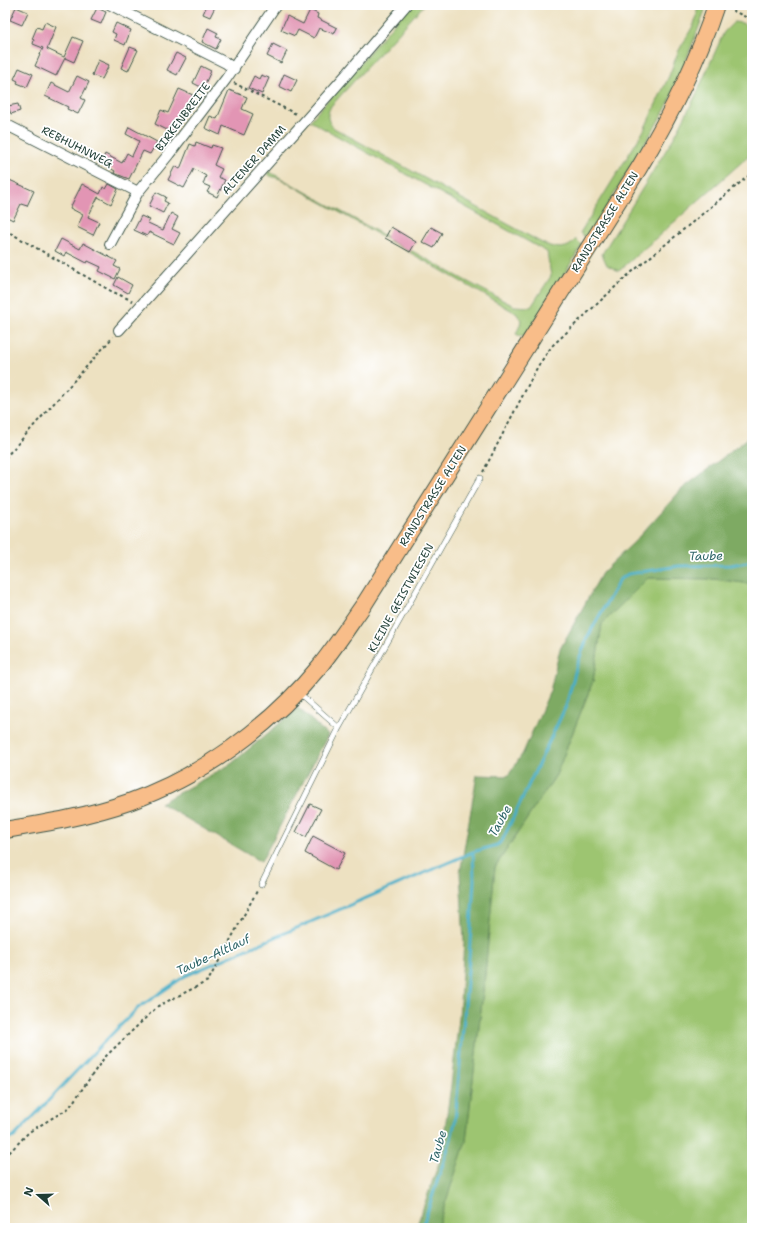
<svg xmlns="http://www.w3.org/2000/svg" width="757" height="1233" font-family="'Shantell Sans',sans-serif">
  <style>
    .green { fill: #9dc571; stroke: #5e8152 }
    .forest { fill: #7eaa63; stroke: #4e744c }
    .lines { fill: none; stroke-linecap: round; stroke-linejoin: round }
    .stream { stroke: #49afc8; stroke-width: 3 }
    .building { fill: #e295b4 }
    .service-casing { stroke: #3e5649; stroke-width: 6 }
    .minor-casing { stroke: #3e5649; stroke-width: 12 }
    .primary-casing { stroke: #3e5649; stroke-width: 18 }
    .path { stroke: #3e5649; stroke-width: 2; stroke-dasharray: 3 3; stroke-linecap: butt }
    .service { stroke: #fff; stroke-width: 5 }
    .minor { stroke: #fff; stroke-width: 10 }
    .primary { stroke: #f8bd89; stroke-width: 16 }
    .labels { text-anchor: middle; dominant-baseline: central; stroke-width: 3.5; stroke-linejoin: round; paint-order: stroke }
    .street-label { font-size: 11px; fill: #1f3d34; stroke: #fff }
    .water-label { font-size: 12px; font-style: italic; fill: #2e6568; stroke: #fff }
  </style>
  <rect width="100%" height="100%" fill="#fff"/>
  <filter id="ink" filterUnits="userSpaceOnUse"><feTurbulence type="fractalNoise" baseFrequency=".025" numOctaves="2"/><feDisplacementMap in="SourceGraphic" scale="8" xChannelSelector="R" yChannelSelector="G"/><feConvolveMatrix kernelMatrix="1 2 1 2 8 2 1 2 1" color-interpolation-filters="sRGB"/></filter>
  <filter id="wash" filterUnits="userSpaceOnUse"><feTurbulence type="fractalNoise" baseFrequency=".012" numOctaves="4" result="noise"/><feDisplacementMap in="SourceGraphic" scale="16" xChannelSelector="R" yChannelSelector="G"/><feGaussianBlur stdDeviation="0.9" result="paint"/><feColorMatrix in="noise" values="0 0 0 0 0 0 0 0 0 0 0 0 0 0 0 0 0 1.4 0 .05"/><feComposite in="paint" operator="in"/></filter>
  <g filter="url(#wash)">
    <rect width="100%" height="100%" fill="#ede1c1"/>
    <path class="green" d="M 410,5 L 424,5 L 331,106 C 326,115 327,121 334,128 L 542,243 C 554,248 567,252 576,239 L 582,245 L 527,335 L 520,336 L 516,334 L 520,325 L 521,320 L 516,313 L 281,179 L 270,176 L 268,174 L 268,171 L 468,282 L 514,306 L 531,307 L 551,276 L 547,252 L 310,121 Z
      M 697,5 L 706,5 L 704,14 L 676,86 L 665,110 L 589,236 L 584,236 L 580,233 L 644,130 L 669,76 L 678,52 L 694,24 L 697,16 Z
      M 734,22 L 742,23 L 752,28 L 752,153 L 619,271 L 607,265 L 602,254 L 676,134 L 696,95 L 724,32 Z
      M 648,578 L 714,579 L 752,584 L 752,1228 L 437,1228 L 466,1141 L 485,974 L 495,867 L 556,775 L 593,681 L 602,624 Z"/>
    <path class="forest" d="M 752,435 L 752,584 L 714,579 L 648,578 L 602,624 L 593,681 L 556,775 L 495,867 L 485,974 L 466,1141 L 437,1228 L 416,1228 L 441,1157 L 451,1085 L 459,1018 L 464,942 L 460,873 L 477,775 L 508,776 L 523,753 L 550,691 L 560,649 L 602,573 L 634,542 L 682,489 Z
      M 298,708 L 328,735 L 261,862 L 160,803 L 231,764 Z"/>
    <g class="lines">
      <path class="stream" d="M 5,1140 L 14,1137 L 100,1046 L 138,1008 L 185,976 L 473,852
        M 422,1228 L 451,1139 L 455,1122 L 469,958 L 474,880 L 473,852 L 497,845 L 502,841 L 566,706 L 577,665 L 587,638 L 620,579 L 628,574 L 679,566 L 731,565 L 752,561"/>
    </g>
    <g id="blocks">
      <path class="building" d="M 207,5 L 216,5 L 210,17 L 203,14 Z
        M 16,7 L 28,12 L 22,25 L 10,20 Z
        M 97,8 L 106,12 L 101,24 L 91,20 Z
        M 310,10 L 318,14 L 317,18 L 337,28 L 334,34 L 319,28 L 314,38 L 298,30 L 295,36 L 281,30 L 287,16 L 303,24 Z
        M 45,22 L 56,27 L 47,49 L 64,57 L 73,37 L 83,41 L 74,62 L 65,58 L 56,76 L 35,66 L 43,48 L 33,44 L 34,40 L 32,39 L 37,27 L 42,29 Z
        M 116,23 L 131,30 L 125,45 L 114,40 L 116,34 L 112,32 Z
        M 208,28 L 218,33 L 216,37 L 221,39 L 216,49 L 202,42 Z
        M 273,44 L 287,51 L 281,63 L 267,56 Z
        M 130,47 L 138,50 L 128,71 L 121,68 Z
        M 176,53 L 186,58 L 177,75 L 167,70 Z
        M 98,60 L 109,65 L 102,79 L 92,75 Z
        M 201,66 L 211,71 L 203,88 L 193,83 Z
        M 19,68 L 33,74 L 27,87 L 17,83 L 18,81 L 14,79 Z
        M 284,74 L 297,80 L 291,92 L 279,86 Z
        M 261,75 L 269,78 L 262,94 L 248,88 L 254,76 L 259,79 Z
        M 77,76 L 89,82 L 81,98 L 85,100 L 78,114 L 67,109 L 68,107 L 45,96 L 51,83 L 69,92 Z
        M 179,89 L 193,95 L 186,109 L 183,107 L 171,132 L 155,124 L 161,110 L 168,113 Z
        M 229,90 L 247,97 L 242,109 L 253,114 L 244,135 L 223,126 L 220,135 L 205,128 L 210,116 L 217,119 Z
        M 18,104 L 20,111 L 11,114 L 8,106 Z
        M 129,127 L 157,142 L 150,154 L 143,151 L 129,179 L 114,173 L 115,171 L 101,163 L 105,154 L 122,163 L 127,153 L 132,156 L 139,141 L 126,134 Z
        M 196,142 L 211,148 L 212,145 L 221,148 L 214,165 L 222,169 L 218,177 L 225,180 L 217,197 L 207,192 L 210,187 L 203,184 L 206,176 L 194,169 L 184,188 L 168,180 L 175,166 L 180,169 L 190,144 L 195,146 Z
        M 5,178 L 34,191 L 27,206 L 21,204 L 13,220 L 5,216 Z
        M 82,184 L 100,194 L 103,187 L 106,189 L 109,184 L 118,189 L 111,204 L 98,197 L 88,217 L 99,222 L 93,235 L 77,227 L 83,215 L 70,208 Z
        M 156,192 L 166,197 L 164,201 L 168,203 L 163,213 L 149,206 Z
        M 171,213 L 178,217 L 172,229 L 180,233 L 174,244 L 149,232 L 147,236 L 134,230 L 141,216 L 150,220 L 148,223 L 163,230 Z
        M 391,227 L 416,242 L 410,252 L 385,238 Z
        M 431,227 L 442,233 L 434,248 L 422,242 Z
        M 61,239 L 80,249 L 83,243 L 117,261 L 114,266 L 120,269 L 115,279 L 99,271 L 101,267 L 88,261 L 87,263 L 66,252 L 64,256 L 55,251 Z
        M 118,277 L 132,285 L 128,293 L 114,285 Z
        M 310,804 L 321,809 L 306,837 L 296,832 Z
        M 313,836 L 345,853 L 336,870 L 305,853 Z"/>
    </g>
  </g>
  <g filter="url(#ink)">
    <use href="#blocks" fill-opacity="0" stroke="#3e5649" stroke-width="1"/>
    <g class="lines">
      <defs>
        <path id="service" d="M 299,693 L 339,728
          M 261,885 L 339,728 L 480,478"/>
        <path id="minor" d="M 111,5 L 226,63 L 234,69
          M 5,124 L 138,192
          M 110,244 L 138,192 L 169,154 L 226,79 L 276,5
          M 119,330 L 347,74 L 406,5"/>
        <path id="primary" d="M 5,830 C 47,823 89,816 129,802 C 202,776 270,727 319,667 C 336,646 350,624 365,603 L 639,168 C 670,116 697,63 716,5"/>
      </defs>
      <use href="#service" class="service-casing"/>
      <use href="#minor" class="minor-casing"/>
      <use href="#primary" class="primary-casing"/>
      <path class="path" d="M 727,8 L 752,20
        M 234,83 L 298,115
        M 5,230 L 111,291 L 133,301
        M 5,458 L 113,337
        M 483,472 L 538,366 L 552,346 L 626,277 L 752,173
        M 5,1157 L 29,1132 L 69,1108 L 104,1058 L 158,1006 L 208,981 L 257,891"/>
      <use href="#service" class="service"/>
      <use href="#minor" class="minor"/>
      <use href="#primary" class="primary"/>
    </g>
  </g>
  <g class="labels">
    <g class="street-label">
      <text transform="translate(183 117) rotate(-53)">BIRKENBREITE</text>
      <text transform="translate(77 147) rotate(27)">REBHUHNWEG</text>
      <text transform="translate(254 160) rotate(-48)">ALTENER DAMM</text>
      <text transform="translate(605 222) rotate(-58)">RANDSTRASSE ALTEN</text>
      <text transform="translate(433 496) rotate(-58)">RANDSTRASSE ALTEN</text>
      <text transform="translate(401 598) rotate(-61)">KLEINE GEISTWIESEN</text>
    </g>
    <g class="water-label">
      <text transform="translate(706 556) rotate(-1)">Taube</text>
      <text transform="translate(500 821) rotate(-61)">Taube</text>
      <text transform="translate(213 955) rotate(-25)">Taube-Altlauf</text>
      <text transform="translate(438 1147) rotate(-74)">Taube</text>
    </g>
  </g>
  <rect width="757" height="1233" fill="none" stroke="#fff" stroke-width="20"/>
  <g transform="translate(38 1195) rotate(290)" stroke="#ffffff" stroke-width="3" paint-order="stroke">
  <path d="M0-3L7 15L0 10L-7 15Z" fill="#1f3d34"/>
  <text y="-6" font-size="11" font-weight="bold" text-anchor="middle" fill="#1f3d34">N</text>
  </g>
</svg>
